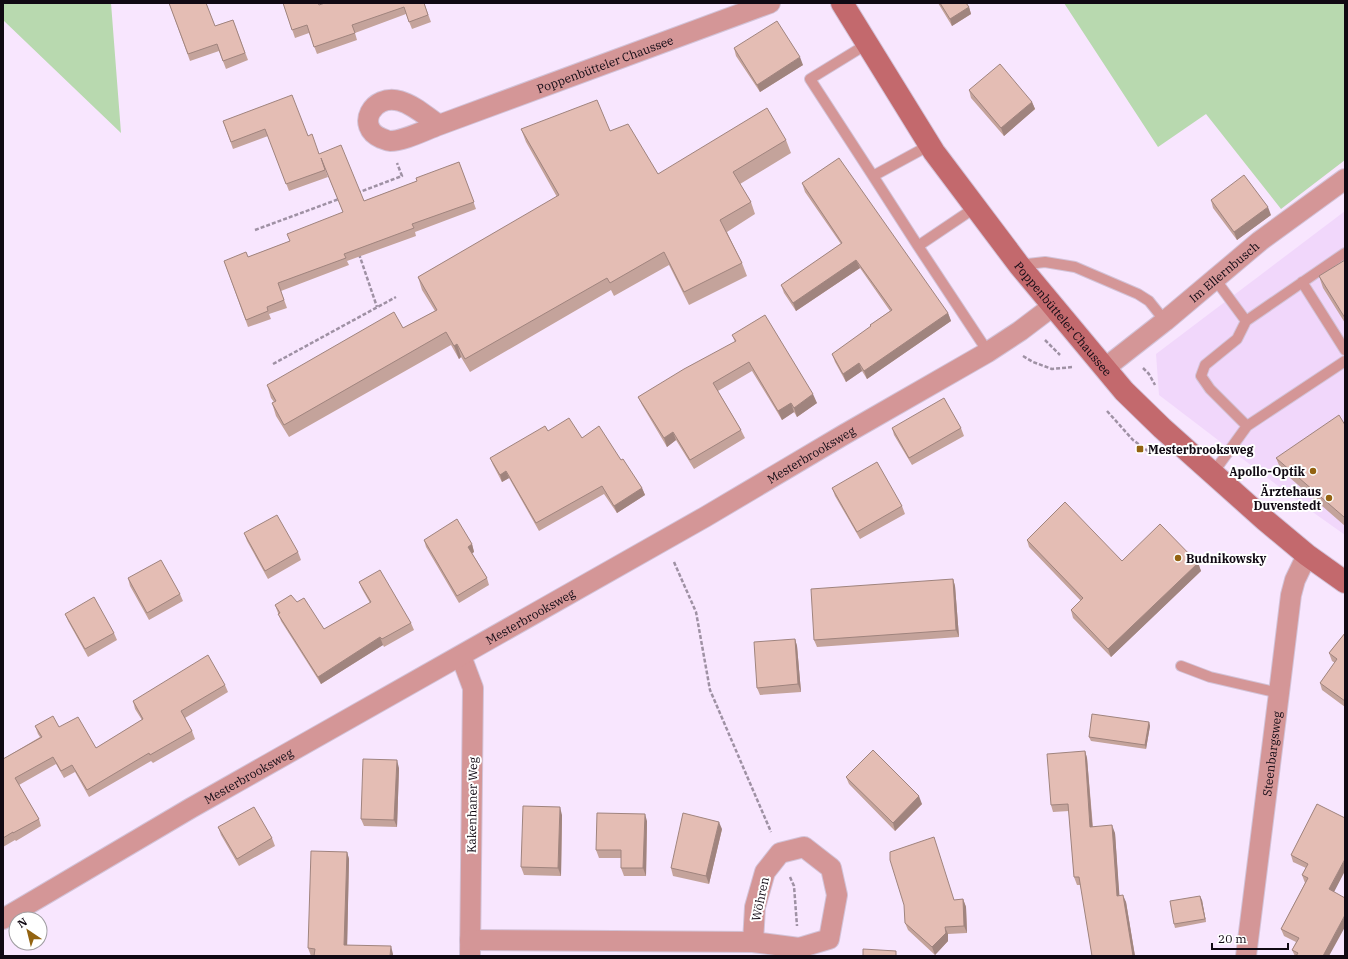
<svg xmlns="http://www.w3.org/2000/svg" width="1348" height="959" font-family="'IBM Plex Serif',serif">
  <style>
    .built { fill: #f1d7fb }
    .green { fill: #b8d9af }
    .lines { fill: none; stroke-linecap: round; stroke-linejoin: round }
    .service-casing { stroke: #d3c3d8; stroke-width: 12 }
    .minor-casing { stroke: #d3c3d8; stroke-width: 22 }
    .secondary-casing { stroke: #d3c3d8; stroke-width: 24 }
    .path { stroke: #9f91a4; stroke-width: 2.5; stroke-dasharray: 4 2; stroke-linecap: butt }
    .service { stroke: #d49697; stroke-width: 10 }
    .minor { stroke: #d49697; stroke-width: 20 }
    .secondary { stroke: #c3696d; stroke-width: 22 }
    .wall { fill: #c4a39b }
    .shaded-wall { fill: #a0847e }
    .building { fill: #e4bdb4; stroke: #a0847e }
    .poi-dot { fill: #936311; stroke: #fff; stroke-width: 1.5 }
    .labels { text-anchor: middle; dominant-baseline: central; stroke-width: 4; stroke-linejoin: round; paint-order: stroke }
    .street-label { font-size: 12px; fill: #100913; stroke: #fff }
    .poi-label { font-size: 12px; font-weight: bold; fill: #100913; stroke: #fff; text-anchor: start }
  </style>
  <rect width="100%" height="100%" fill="#f8e6fe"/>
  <path class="built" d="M 1345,211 L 1345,535 L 1307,508 L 1159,395 L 1156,354 Z"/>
  <path class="green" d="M 3,3 L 111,3 L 121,133 L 3,20 Z
    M 1064,3 L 1345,3 L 1345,160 L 1281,209 L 1206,114 L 1158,147 Z"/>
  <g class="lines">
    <defs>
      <path id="service" d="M 867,44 L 810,79 L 873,176
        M 930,145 L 873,176 L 918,246 L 976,207
        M 918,246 L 988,352
        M 1019,265 L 1045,262 L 1075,267 L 1138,294 L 1149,301 L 1165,321
        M 1215,279 L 1246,321 L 1345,253
        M 1302,282 L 1345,350
        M 1246,321 L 1237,339 L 1205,365 L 1201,376 L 1210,389 L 1247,426
        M 1213,473 L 1247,426 L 1345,361
        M 1181,666 L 1210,677 L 1279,693"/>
      <g id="minor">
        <path id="s1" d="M 439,125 C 427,117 414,105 400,101 C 372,93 355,127 381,138 C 384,139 387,141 390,141 C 404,141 425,130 439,125 L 770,3"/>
        <path id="s2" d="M 1105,368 L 1165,321 L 1260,241 L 1345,179"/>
        <path d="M 461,656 L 473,688 L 470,956"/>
        <path id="s3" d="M 3,919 L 191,808 L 705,517 L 845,434 L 988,352 L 1020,331 L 1053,306"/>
        <path d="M 470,940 L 753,942 L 799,948 L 829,939 L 837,895 L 831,868 L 804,847 L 780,853 L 765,872 L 755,907 L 753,942"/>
        <path id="s4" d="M 1246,956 L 1279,693 L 1291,595 L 1295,580 L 1307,555"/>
      </g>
      <g id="secondary">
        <path id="s5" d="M 842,3 L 934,152 L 1019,265 L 1124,391 L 1162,428 L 1265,520 L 1307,555 L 1345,582"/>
      </g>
    </defs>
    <use href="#service" class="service-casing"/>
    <use href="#minor" class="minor-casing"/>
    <use href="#secondary" class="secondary-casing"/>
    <path class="path" d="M 357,193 L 402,176 L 397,163
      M 255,230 L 339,199
      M 359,254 L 377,307
      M 1045,340 L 1060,355
      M 1023,356 L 1033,362 L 1052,369 L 1073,367
      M 273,364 L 396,297
      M 1143,368 L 1149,374 L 1155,385
      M 1107,411 L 1133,440 L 1152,454
      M 674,562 L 696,612 L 710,690 L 771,832
      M 790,877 L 794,886 L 797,926"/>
    <use href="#service" class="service"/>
    <use href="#minor" class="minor"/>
    <use href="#secondary" class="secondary"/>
  </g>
  <path class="wall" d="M 169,3 L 215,26 L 233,20 L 248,60 L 226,69 L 219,51 L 190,61 Z
    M 283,3 L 319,5 L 424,3 L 431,22 L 412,29 L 406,14 L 355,33 L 357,40 L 317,54 L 309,33 L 295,38 Z
    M 938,3 L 966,3 L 969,7 L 971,14 L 952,26 Z
    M 734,48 L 803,65 L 760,92 L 736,56 Z
    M 969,90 L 1032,102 L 1035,109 L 1004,136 L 971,98 Z
    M 223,121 L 308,136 L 319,154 L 364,201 L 417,181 L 459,162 L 476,209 L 415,232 L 416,236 L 347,261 L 349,265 L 281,291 L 287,308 L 269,314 L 271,319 L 248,327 L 224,261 L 248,257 L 290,241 L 343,212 L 324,166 L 328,177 L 289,191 L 268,136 L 233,149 Z
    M 521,129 L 610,131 L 658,174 L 786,140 L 791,153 L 740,184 L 751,202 L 755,214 L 727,232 L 742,263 L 747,276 L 689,305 L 669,265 L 614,296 L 611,290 L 470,372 L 461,357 L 459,359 L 451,345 L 289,437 L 276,416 L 272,403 L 274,402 L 271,398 L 267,385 L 403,328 L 435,311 L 422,290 L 418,277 L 557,197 L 526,142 Z
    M 802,183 L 948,313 L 951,321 L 867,379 L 862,371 L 846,382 L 835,362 L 832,354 L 871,327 L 870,325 L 890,311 L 860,268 L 796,311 L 784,293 L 781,285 L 841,244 L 805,192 Z
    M 1211,200 L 1271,215 L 1237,240 L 1213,208 Z
    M 1345,260 L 1345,323 L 1323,288 L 1319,276 Z
    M 732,335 L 817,403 L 797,417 L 794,412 L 782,420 L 752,371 L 718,391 L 741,430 L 745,438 L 694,469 L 676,440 L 667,447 L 642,405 L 638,397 L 735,342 Z
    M 1345,425 L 1345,526 L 1281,470 L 1276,458 Z
    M 892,428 L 961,428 L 964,436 L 912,465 L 894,435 Z
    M 582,438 L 621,460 L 642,488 L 645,495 L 617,513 L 604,494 L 539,531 L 509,478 L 502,482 L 493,465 L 490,458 Z
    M 832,488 L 902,506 L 905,514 L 860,539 L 835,496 Z
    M 244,533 L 298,552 L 301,560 L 268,579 L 247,541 Z
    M 424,540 L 472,544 L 474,552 L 472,553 L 487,578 L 489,585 L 459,603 L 426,547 Z
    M 1027,540 L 1122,561 L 1198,563 L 1201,571 L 1111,657 L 1073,618 L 1071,610 L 1081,601 L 1029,547 Z
    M 128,578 L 180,594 L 183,601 L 149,620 L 130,586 Z
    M 953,579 L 955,586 L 959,637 L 817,647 L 814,640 Z
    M 359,582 L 411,623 L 414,630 L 384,647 L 383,645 L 321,684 L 281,621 L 275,605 L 297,602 L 324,629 L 370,603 L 362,589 Z
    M 65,614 L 114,633 L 117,640 L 88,657 L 68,621 Z
    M 1345,633 L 1345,707 L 1322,690 L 1320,683 L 1335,663 L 1332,661 L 1329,653 Z
    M 795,639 L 797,646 L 801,692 L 760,695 L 757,688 Z
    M 225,685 L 228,692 L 185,718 L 192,731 L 195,739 L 153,763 L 151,761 L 89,797 L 75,772 L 64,778 L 56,764 L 19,785 L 39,819 L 41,826 L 16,841 L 15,840 L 3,847 L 3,759 L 40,737 L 38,734 L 35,726 L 59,727 L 96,748 L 142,720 L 135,709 L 133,701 Z
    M 1149,722 L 1150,726 L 1146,749 L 1091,741 L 1089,737 Z
    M 1085,751 L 1087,758 L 1093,827 L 1115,833 L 1119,895 L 1126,902 L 1135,956 L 1092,956 L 1081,885 L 1077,885 L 1074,877 L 1069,811 L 1053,812 L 1051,805 Z
    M 399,768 L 397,827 L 364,826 L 361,819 Z
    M 846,777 L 922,804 L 895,831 L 849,784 Z
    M 1317,804 L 1334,892 L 1329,956 L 1295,956 L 1292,950 L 1296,942 L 1284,936 L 1281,929 L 1305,883 L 1302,875 L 1306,868 L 1293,862 L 1291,855 Z
    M 562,815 L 561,876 L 524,875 L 521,867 Z
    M 647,821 L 646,876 L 624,876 L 621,868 L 621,858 L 599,858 L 596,850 Z
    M 218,827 L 272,838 L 275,846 L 239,866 L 221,835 Z
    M 722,829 L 709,884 L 673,876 L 671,868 Z
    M 347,852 L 349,859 L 347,945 L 393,954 L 393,956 L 311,956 L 308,948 Z
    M 963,899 L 966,907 L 967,933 L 948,934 L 948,941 L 935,955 L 908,930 L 905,923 L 955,900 Z
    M 1202,900 L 1206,922 L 1175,928 L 1174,924 Z"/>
  <path class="shaded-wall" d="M 969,7 L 971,14 L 952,26 L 950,19 Z
    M 800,57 L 803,65 L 760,92 L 757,85 Z
    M 1032,102 L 1035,109 L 1004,136 L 1001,128 Z
    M 1268,207 L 1271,215 L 1237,240 L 1234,232 Z
    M 856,260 L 860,268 L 796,311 L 793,303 Z
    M 948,313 L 951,321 L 867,379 L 864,371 Z
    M 457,344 L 461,357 L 459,359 L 454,346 Z
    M 859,363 L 862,371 L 846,382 L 843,374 Z
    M 813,394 L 817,403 L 797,417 L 794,408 Z
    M 791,403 L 794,412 L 782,420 L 778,411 Z
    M 673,432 L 676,440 L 667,447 L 664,438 Z
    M 506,471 L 509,478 L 502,482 L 500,475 Z
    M 642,488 L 645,495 L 617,513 L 614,506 Z
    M 472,544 L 474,552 L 471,554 L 468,547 Z
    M 1198,563 L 1201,571 L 1111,657 L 1108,649 Z
    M 953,579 L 955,586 L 959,637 L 956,630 Z
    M 380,637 L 383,645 L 321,684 L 318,677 Z
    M 795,639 L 797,646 L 801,692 L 798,684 Z
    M 1149,722 L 1150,726 L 1146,749 L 1145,745 Z
    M 1085,751 L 1087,758 L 1093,834 L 1090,827 Z
    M 397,760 L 399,768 L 397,827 L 394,820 Z
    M 919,796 L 922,804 L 895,831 L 893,823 Z
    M 560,807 L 562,815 L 561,876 L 558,868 Z
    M 645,814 L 647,821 L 646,876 L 643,868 Z
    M 719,822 L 722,829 L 709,884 L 706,876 Z
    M 1112,825 L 1115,833 L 1120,903 L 1117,896 Z
    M 347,852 L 349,859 L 347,952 L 344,945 Z
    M 1345,859 L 1345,871 L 1332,896 L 1329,889 Z
    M 1123,895 L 1126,902 L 1135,956 L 1133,956 Z
    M 1200,896 L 1202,900 L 1206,922 L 1205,919 Z
    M 963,899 L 966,907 L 967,933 L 964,926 Z
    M 1345,915 L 1345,927 L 1329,956 L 1323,956 Z
    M 945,927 L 948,934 L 948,941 L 935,955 L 932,947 Z
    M 391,946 L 393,954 L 393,956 L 390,956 Z"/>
  <path class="building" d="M 169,3 L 206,3 L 215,26 L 233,20 L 245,53 L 223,61 L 217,44 L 188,54 Z
    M 283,3 L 318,3 L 319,5 L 325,3 L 424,3 L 428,15 L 409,22 L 404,7 L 352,25 L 355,33 L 314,47 L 307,25 L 292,30 Z
    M 940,3 L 966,3 L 969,7 L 950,19 Z
    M 777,21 L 800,57 L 757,85 L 734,48 Z
    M 1000,64 L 1032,102 L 1001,128 L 969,90 Z
    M 292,95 L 308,136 L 312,134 L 319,154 L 341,145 L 364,201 L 417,181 L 416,178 L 459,162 L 474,202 L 412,224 L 414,228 L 344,254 L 346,258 L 278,283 L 284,300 L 267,307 L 268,311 L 246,320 L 224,261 L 246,252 L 248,257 L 290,241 L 287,234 L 343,212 L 321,158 L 325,170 L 286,184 L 265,129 L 231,142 L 223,121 Z
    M 597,100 L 610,131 L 628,124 L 658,174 L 767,108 L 786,140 L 733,172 L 751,202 L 720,220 L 742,263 L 684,292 L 664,252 L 610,283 L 607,278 L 465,359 L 457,344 L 454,346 L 446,332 L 284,425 L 272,403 L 276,401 L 267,385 L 394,312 L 403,328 L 437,310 L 418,277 L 559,195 L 521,129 Z
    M 839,158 L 948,313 L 864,371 L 859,363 L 843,374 L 832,354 L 871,326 L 870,325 L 892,310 L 856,260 L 793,303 L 781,285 L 842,243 L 802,183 Z
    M 1244,175 L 1268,207 L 1234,232 L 1211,200 Z
    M 1345,260 L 1345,318 L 1319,276 Z
    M 765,315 L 813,394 L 794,408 L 791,403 L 778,411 L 749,362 L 713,383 L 741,430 L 690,460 L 673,432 L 664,438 L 638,397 L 684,369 L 736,341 L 732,335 Z
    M 944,398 L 961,428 L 909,458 L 892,428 Z
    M 1339,415 L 1345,425 L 1345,516 L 1344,517 L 1276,458 Z
    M 569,418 L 582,438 L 599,426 L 621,460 L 623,459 L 642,488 L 614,506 L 602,486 L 536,523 L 506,471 L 500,475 L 490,458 L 545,426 L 548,431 Z
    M 877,462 L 902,506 L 857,532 L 832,488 Z
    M 1065,502 L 1122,561 L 1160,524 L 1198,563 L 1108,649 L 1071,610 L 1083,598 L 1027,540 Z
    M 277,515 L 298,552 L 265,571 L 244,533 Z
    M 457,519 L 472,544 L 468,547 L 487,578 L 457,596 L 424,540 Z
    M 161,560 L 180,594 L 147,613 L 128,578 Z
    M 380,570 L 411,623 L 382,639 L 380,637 L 318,677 L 278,614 L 280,613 L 275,605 L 291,595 L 297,602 L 304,598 L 324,629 L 371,602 L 359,582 Z
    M 953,579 L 956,630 L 814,640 L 811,589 Z
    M 94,597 L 114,633 L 85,649 L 65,614 Z
    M 1345,633 L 1345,701 L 1320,683 L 1337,659 L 1329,653 Z
    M 795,639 L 798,684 L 757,688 L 754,642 Z
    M 208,655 L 225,685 L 181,711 L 192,731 L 150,755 L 149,753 L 87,790 L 72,765 L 61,771 L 53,757 L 15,778 L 39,819 L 13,833 L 13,832 L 3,838 L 3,759 L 42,737 L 35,726 L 53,716 L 59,727 L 78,717 L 96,748 L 143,719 L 133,701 Z
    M 1092,714 L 1149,722 L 1145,745 L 1089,737 Z
    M 873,750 L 919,796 L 893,823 L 846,777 Z
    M 1085,751 L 1090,827 L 1112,825 L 1117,896 L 1123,895 L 1133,956 L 1092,956 L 1079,877 L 1074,877 L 1068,804 L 1051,805 L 1047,754 Z
    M 363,759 L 397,760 L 394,820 L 361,819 Z
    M 1317,804 L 1345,818 L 1345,859 L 1329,889 L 1345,898 L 1345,915 L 1323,956 L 1296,956 L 1298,953 L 1292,950 L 1299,938 L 1281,929 L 1308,878 L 1302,875 L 1308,864 L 1291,855 Z
    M 523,806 L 560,807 L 558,868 L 521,867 Z
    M 254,807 L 272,838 L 237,859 L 218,827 Z
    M 597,813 L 645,814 L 643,868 L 621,868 L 621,850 L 596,850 Z
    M 683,813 L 719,822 L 706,876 L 671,868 Z
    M 934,837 L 954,900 L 963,899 L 964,926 L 945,927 L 946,933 L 932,947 L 905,923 L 904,905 L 890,860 L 890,852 Z
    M 311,851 L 347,852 L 344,945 L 391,946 L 390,956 L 314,956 L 315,949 L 308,948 Z
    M 1200,896 L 1205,919 L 1174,924 L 1170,901 Z
    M 863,949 L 896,951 L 896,956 L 863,956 Z"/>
  <g class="poi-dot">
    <rect x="1136" y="445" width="8" height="8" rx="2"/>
    <circle cx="1313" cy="471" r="4"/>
    <circle cx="1329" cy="498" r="4"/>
    <circle cx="1178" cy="558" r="4"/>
  </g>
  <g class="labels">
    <g class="street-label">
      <text stroke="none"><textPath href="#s1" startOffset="350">Poppenbütteler Chaussee</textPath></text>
      <text stroke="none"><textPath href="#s2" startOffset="153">Im Ellernbusch</textPath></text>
      <text stroke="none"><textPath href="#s5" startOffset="386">Poppenbütteler Chaussee</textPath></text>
      <text stroke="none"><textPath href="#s3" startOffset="932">Mesterbrooksweg</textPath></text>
      <text stroke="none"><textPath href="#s3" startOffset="608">Mesterbrooksweg</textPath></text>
      <text stroke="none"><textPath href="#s4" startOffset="204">Steenbargsweg</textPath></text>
      <text stroke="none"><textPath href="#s3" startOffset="284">Mesterbrooksweg</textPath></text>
      <text transform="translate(472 805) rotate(-89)">Kakenhaner Weg</text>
      <text transform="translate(760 899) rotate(-78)">Wöhren</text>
    </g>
    <g class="poi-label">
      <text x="1148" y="449">Mesterbrooksweg</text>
      <text x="1305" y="471" text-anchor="end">Apollo-Optik</text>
      <text x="1321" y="491" text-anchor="end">Ärztehaus<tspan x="1321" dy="14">Duvenstedt</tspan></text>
      <text x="1186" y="558">Budnikowsky</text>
    </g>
  </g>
  <rect width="1348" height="959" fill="none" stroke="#100913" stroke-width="8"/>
  <g transform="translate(28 931) rotate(325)"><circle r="19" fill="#ffffff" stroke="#9f9da1"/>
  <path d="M0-3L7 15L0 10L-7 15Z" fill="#936311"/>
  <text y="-6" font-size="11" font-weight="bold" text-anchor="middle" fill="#100913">N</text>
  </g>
  <path d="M1212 943v6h76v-6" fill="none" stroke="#100913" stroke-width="2"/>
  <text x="1218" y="943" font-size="12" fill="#100913" stroke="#ffffff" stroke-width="3" paint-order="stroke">20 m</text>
</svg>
